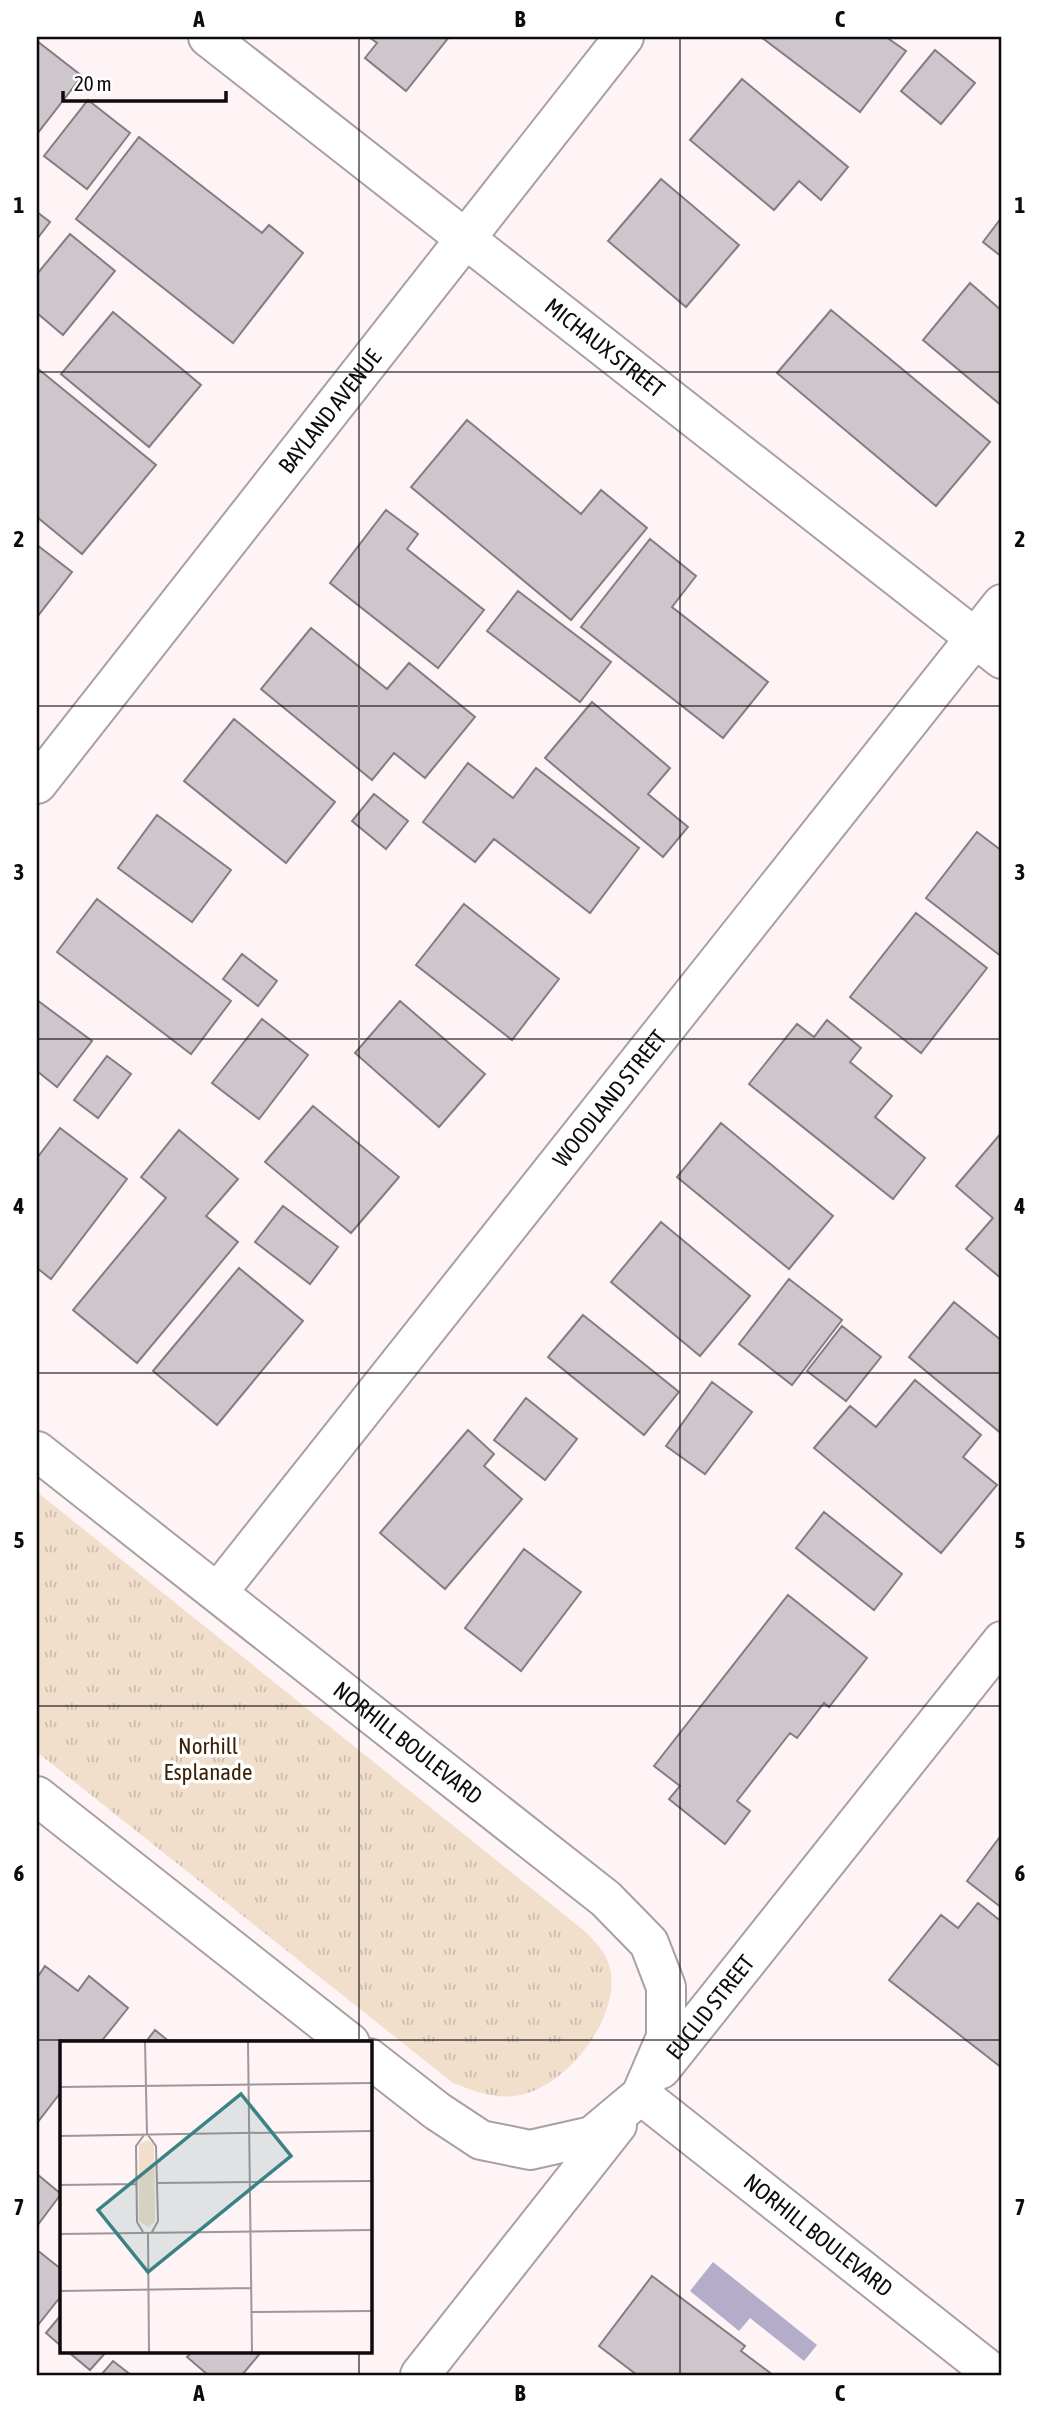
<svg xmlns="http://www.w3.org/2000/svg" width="1039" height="2412" font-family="'Asap Condensed',sans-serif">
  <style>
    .park { fill: url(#park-tufts) }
    .water { fill: #b4adca }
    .building { fill: #cec6cd; stroke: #847d83; stroke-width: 2 }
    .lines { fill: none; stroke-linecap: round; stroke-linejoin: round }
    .street-casing { stroke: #aa9fa2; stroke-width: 42 }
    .secondary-casing { stroke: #aa9fa2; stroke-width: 42 }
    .street { stroke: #fff; stroke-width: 38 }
    .secondary { stroke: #fff; stroke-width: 38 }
    .grid { fill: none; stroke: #0f0b0c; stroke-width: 2; stroke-opacity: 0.55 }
    .labels { text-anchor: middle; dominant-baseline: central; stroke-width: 7; stroke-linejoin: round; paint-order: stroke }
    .street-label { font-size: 23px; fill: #0f0b0c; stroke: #fff }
    .park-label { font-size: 23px; fill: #3c2204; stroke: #fff }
    .inset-road { fill: none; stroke: #9e9698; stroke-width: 2 }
    .view { fill: #3a8385; fill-opacity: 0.15; stroke: #3a8385; stroke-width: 3.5 }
    .inset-edge { fill: none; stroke: #0f0b0c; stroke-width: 3.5 }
    .neatline { fill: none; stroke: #0f0b0c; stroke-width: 2.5 }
    .grid-label { font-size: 23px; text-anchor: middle; font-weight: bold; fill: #0f0b0c }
  </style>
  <defs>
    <pattern id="park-tufts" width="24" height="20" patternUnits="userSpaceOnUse" patternTransform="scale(1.75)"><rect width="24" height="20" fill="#f1decb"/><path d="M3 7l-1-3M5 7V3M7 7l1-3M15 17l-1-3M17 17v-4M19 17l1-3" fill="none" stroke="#cdbdad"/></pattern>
  </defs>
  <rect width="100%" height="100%" fill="#fef3f5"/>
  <path class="park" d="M 37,1492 L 587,1933 C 598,1945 609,1956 611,1974 C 617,2021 567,2085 521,2095 C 497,2100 476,2092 453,2083 L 37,1752 Z"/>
  <path class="water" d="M 713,2262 L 817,2345 L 804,2361 L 750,2318 L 739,2331 L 690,2291 Z"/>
  <path class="building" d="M 369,37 L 449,37 L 406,91 L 365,58 L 377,43 Z
    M 761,37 L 886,37 L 906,51 L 860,112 Z
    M 37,41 L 82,76 L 37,134 Z
    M 935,50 L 975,83 L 941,124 L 901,91 Z
    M 742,79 L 848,167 L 821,200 L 799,181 L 774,210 L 690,140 Z
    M 88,100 L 130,133 L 87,189 L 44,156 Z
    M 139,137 L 262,233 L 269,225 L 303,253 L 233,343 L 76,219 Z
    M 661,179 L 739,245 L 686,307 L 608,241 Z
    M 37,212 L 50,222 L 37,239 Z
    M 1002,217 L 1002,257 L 983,242 Z
    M 70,234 L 115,271 L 63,335 L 37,313 L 37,274 Z
    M 970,283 L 1002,311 L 1002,406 L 923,340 Z
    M 831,310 L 990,442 L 936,506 L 777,373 Z
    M 113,312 L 201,385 L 149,447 L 61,374 Z
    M 37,368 L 156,465 L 82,554 L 37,517 Z
    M 467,420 L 581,514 L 601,490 L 647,528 L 571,620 L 411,487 Z
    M 386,510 L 418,534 L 407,549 L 484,610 L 438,668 L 330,583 Z
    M 650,539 L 696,576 L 672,607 L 768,682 L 723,738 L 581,627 Z
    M 37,545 L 72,572 L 37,617 Z
    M 518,591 L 611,662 L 580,702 L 487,631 Z
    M 311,628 L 387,689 L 409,663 L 475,717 L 425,778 L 394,753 L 372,780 L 261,689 Z
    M 592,702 L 670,768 L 648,794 L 688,827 L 663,857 L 545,758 Z
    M 234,719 L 335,802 L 286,863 L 184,781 Z
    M 468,763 L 513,798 L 536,768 L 639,848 L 590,913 L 494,839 L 475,862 L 423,822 Z
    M 374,794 L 408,821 L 386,849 L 352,821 Z
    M 157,815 L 231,870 L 192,922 L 118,868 Z
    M 977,832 L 1002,851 L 1002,957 L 926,898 Z
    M 97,899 L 231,1001 L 191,1054 L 57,952 Z
    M 464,904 L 559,979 L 512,1040 L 416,965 Z
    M 916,913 L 987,968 L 921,1053 L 850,997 Z
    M 242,954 L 277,981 L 258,1006 L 223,979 Z
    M 37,1000 L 92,1041 L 57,1087 L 37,1071 Z
    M 400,1001 L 485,1074 L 439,1127 L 355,1053 Z
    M 262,1019 L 308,1055 L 259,1119 L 212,1083 Z
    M 827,1020 L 861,1048 L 850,1062 L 892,1096 L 875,1117 L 925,1158 L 893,1199 L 749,1084 L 797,1024 L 814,1037 Z
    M 107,1056 L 131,1074 L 98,1118 L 74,1100 Z
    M 313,1106 L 399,1177 L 351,1233 L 265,1162 Z
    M 721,1123 L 833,1216 L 789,1269 L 677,1177 Z
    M 60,1128 L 127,1179 L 51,1279 L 37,1268 L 37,1158 Z
    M 179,1130 L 238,1179 L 206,1216 L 238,1242 L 137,1363 L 73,1310 L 166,1198 L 141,1177 Z
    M 1002,1132 L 1002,1279 L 966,1249 L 993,1218 L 956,1186 Z
    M 283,1206 L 338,1247 L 310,1284 L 255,1242 Z
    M 661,1222 L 750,1296 L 700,1356 L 611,1282 Z
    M 239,1268 L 303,1321 L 217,1425 L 153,1371 Z
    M 789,1279 L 842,1320 L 792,1385 L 739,1344 Z
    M 954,1302 L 1002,1341 L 1002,1434 L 909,1357 Z
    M 583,1315 L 679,1392 L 644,1435 L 548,1357 Z
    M 842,1326 L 881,1357 L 846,1401 L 807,1371 Z
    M 915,1380 L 981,1435 L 963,1457 L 997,1485 L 941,1553 L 814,1448 L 850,1406 L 876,1427 Z
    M 712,1382 L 752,1412 L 705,1474 L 666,1446 Z
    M 526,1398 L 577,1439 L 545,1480 L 494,1440 Z
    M 468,1430 L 494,1454 L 484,1466 L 522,1499 L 445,1589 L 380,1533 Z
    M 824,1512 L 902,1574 L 874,1610 L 796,1548 Z
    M 524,1549 L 581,1592 L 521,1671 L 465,1628 Z
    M 788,1595 L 867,1658 L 829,1707 L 824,1703 L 797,1738 L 790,1733 L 737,1801 L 750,1811 L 725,1844 L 669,1799 L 680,1786 L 654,1766 Z
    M 1002,1834 L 1002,1908 L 967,1881 Z
    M 978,1903 L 1002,1922 L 1002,2068 L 889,1980 L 941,1915 L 958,1928 Z
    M 45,1966 L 78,1991 L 89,1976 L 128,2008 L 100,2043 L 61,2043 L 61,2092 L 37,2123 L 37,1978 Z
    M 155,2030 L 171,2043 L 145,2043 Z
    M 37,2174 L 61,2194 L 37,2226 Z
    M 37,2250 L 61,2269 L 61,2296 L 38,2325 Z
    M 652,2276 L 745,2346 L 741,2351 L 773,2375 L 637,2375 L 599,2346 Z
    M 61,2315 L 61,2346 L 46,2333 Z
    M 67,2351 L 107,2351 L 90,2370 Z
    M 193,2351 L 262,2351 L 242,2375 L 208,2375 L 187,2357 Z
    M 113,2361 L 131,2375 L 101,2375 Z"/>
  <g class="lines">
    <defs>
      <g id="street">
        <path id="s1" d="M 37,1451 L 606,1899 L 649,1943 L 666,1987 L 666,2037 L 641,2095 L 592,2136 L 530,2150 L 481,2140 L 437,2111 L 369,2058"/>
        <path id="s2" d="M 218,1592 L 1002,604"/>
        <path d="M 37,1796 L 350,2043"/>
        <path id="s3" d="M 661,2069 L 1002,1641"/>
        <path id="s4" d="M 641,2095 L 995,2375"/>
        <path d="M 420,2375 L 617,2125"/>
      </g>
      <g id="secondary">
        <path id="s5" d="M 208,37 L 1002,659"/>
        <path id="s6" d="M 37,784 L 624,37"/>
      </g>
    </defs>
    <use href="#street" class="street-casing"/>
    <use href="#secondary" class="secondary-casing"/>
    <use href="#street" class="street"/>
    <use href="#secondary" class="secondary"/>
  </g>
  <path class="grid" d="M 359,37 L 359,2043M 680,37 L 680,2375M 37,372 L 1002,372M 37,706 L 1002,706M 37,1039 L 1002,1039M 37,1373 L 1002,1373M 37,1706 L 1002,1706M 37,2040 L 1002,2040M 359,2351 L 359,2375"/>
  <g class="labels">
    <g class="street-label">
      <text stroke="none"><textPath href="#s5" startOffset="504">MICHAUX STREET</textPath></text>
      <text stroke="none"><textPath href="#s6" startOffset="474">BAYLAND AVENUE</textPath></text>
      <text stroke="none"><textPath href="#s2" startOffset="630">WOODLAND STREET</textPath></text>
      <text stroke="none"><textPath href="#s1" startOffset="472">NORHILL BOULEVARD</textPath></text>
      <text stroke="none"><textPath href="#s3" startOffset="79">EUCLID STREET</textPath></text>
      <text stroke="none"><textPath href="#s4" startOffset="226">NORHILL BOULEVARD</textPath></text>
    </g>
    <g class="park-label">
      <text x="208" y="1746">Norhill<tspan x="208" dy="26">Esplanade</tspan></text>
    </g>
  </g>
  <g transform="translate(60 2041)">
    <rect width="312" height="312" fill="#fef3f5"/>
    <path d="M 88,99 L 94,103 L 95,181 L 88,186 L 79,180 L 79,103 Z" fill="#f1decb"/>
    <path class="inset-road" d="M 85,1 L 87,94M 188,1 L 192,311M 0,46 L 312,42M 88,94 L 96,105 L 98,180 L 92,191M 0,95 L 312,90M 97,142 L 312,140M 0,144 L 76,143M 83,191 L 77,181 L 76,105 L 84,94M 88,192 L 89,311M 0,193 L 312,189M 0,250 L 191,247M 191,271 L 312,270"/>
    <path class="view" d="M 181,53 L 231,115 L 88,231 L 38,169 Z"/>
    <rect width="312" height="312" class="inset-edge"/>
  </g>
  <rect width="1039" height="2412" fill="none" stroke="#ffffff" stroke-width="77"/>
  <path d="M63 91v10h163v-10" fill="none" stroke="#0f0b0c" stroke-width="3.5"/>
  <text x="74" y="91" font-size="21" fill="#0f0b0c" stroke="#ffffff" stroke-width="5" paint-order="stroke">20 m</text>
  <rect x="38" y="38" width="962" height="2336" class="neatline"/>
  <g class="grid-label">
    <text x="199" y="27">A</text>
    <text x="520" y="27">B</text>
    <text x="840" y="27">C</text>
    <text x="19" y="213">1</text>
    <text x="1020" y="213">1</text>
    <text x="19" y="547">2</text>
    <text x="1020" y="547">2</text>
    <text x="19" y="880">3</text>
    <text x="1020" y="880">3</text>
    <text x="19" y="1214">4</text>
    <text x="1020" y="1214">4</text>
    <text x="19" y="1548">5</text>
    <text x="1020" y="1548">5</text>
    <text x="19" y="1881">6</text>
    <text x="1020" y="1881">6</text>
    <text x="19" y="2215">7</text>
    <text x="1020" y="2215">7</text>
    <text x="199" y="2401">A</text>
    <text x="520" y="2401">B</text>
    <text x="840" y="2401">C</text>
  </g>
</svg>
